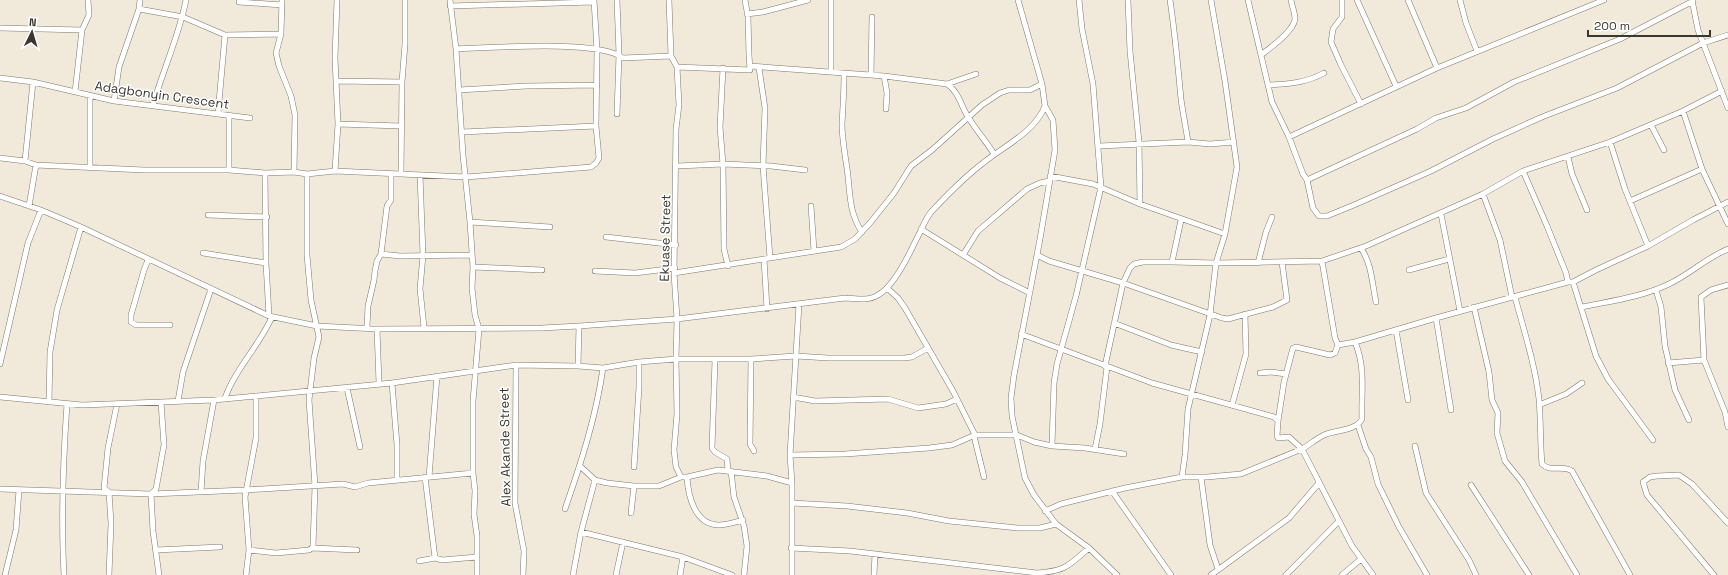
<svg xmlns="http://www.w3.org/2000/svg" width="1728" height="575" font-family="'Space Grotesk',sans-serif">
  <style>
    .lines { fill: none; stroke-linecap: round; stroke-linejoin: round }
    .minor-casing { stroke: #7f7869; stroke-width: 6 }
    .minor { stroke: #fff; stroke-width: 5 }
    .labels { text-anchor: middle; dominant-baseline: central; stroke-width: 3; stroke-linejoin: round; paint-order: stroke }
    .street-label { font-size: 13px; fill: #3a3731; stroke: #fff }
  </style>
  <rect width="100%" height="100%" fill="#f1e9d9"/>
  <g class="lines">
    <defs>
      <path id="minor" d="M 282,0 L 281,34 L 276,53 L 279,66 L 291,96 L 295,115 L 294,172
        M 450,0 L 456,49 L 463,155 L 470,222 L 473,267 L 472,288 L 475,315 L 479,329 L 473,401 L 473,473 L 475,491 L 474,514 L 477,536 L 477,575
        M 617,0 L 619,54 L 617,114
        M 669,0 L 671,56 L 677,67 L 679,105 L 676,129 L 674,273 L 677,319 L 676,359 L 677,414 L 674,450 L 676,467 L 681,477
        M 831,0 L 831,72
        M 1018,0 L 1042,84 L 1045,106 L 1053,120 L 1055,150 L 1040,239 L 1014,375 L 1011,398 L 1012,416 L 1025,478 L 1034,495 L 1056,524 L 1089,548 L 1117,575
        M 1128,0 L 1130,51 L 1139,142 L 1140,204
        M 1170,0 C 1175,33 1178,66 1181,99 C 1183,114 1186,128 1188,142
        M 1248,0 L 1272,102 L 1289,137 L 1303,174 L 1307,180 L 1313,208 L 1319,216 L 1327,216 L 1354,205 L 1431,171 L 1493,139 L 1542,117 L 1617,88 L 1703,43 L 1728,35
        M 1342,0 L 1342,17 L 1333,29 L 1331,42 L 1341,65 L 1361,104
        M 1357,0 L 1396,86
        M 1408,0 L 1437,68
        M 1460,0 L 1466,23 L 1477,51
        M 1692,0 L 1698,30 L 1728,108
        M 239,2 L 282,5
        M 450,6 L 594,2
        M 139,9 L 183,17 L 225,35 L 281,34
        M 747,14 L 763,12 L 808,0
        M 0,28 L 82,30
        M 456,49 C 490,48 599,39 623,58 L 671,56
        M 1261,55 C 1270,48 1294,31 1295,19 C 1295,13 1292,6 1291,0
        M 750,66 L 884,76 L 947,84 C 958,91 961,105 967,115 C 975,129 986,141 994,154
        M 677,67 L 750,70 L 749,55 L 748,17 L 745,0
        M 723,68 L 720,127 L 723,164 L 724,249 L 728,266
        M 759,68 L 765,108 L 763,166 L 770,258
        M 844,75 C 844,91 843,107 842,124 C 842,141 846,159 848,176 C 850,196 850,215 862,232
        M 871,75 L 872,17
        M 884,76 L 887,93 L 886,109
        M 0,78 L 33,82 L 114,101 L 250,118
        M 337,81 L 402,82
        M 947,84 L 976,74
        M 1268,85 C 1288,84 1306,83 1324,73
        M 459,90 L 527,86 L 597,85
        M 75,92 L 82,30 L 89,15 L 88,0
        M 90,96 L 90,166
        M 114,101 L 119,67 L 139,9 L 140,0
        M 153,105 C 163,70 179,36 186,0
        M 1683,111 L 1702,169 L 1728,224
        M 218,113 L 225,35
        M 338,124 L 401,126
        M 1651,125 L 1664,150
        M 462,132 L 596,126
        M 1289,137 L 1437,68 L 1604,0
        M 1610,142 L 1625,189 L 1648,246
        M 1099,146 L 1188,142 L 1210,144 L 1234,142
        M 1568,157 L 1572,174 L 1587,210
        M 0,158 L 25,161 L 36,165 L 144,170 L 229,170 L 265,173 L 294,172 L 307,174 L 335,171 L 466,177 L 591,167 L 596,163 L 599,158 L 596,126 L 597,50 L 594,0
        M 25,161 L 33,82
        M 677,166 L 723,164 L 771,166 L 805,170
        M 229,170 L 229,116
        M 335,171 L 338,124 L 335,58 L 337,0
        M 1523,171 L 1547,226 L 1566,273 L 1568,282
        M 265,173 L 266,263 L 269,316
        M 401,173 L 402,82 L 405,44 L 405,0
        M 420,175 L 423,255 L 420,289 L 424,327
        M 1050,176 L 1093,184 L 1140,204 L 1225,234
        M 1307,180 L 1417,129 L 1436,118 L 1466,108 L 1514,82 L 1620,39 L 1693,1
        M 1483,194 L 1500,240 L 1512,297
        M 0,196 L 41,210 L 81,227 L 269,316 L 317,326 L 377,329 L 542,328 L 579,326 L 677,319 L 845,298 C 856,299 869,301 878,295 C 893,287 909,255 916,240 C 922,230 924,220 932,211 C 947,195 966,176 983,163 C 1004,146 1035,132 1045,106
        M 1630,201 L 1702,169
        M 29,206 L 36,165
        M 811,206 L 814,251
        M 1441,214 L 1460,311
        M 208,215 L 267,217
        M 470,222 L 550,227
        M 921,229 L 1000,278 L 1030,293
        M 606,237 L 676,245
        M 1361,248 C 1372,265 1372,283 1376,302
        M 203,253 L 266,263
        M 381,254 L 400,256 L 471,255
        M 963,255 L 978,231 L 1027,189 L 1040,183 L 1049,181
        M 1037,255 L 1049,261 L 1123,283 L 1222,318 L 1228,319 L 1273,307 L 1287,300 L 1282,262
        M 764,259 L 767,309
        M 148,260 L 144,270 L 131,315 L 131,322 L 136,325 L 170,325
        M 1322,261 L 1335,338 L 1338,345 L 1355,342 L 1436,318 L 1568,282 L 1573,282 L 1596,270 L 1648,246 L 1693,220 L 1728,202
        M 1172,262 L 1181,220
        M 1258,263 L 1266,232 L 1272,217
        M 473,267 L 542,270
        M 1409,270 L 1449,259
        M 595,271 L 635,273 L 675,268
        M 674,273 L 841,247 L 855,239 L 870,223 L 894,193 L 911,166 L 932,150 L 982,105 L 1000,93 L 1009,90 L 1030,90 L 1042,84
        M 1573,282 L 1596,356 L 1608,379 L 1653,440
        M 1728,285 L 1711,290 L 1701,297 L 1704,360 L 1725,412 L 1728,427
        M 887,288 L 898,298 L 905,308 L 953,391 L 975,435 L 1017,435 L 1034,442 L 1052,446 L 1085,448 L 1124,454
        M 1656,290 L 1661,307 L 1665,346 L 1675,390 L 1689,420
        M 1515,297 C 1524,331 1535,364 1539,399 C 1541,421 1540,443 1542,464 C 1551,473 1562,464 1572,471 L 1630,575
        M 1474,307 L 1489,372 L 1492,400 L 1498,413 L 1497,433 L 1505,461 L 1522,482 L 1577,575
        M 1582,307 C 1611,301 1642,297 1669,284 C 1690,274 1706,258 1728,249
        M 1436,318 L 1451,410
        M 1114,323 L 1171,345 L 1202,352
        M 367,327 L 368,306 L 374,280 L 375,271 L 377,261 L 381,254 L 387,206 L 391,200 L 391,174
        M 377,329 L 379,383
        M 1396,330 L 1408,400
        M 1021,334 L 1152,383 L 1274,417 L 1278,421 L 1277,436 L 1278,438 L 1289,437 L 1302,449 C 1309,445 1316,439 1324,435 C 1335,430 1356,431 1362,419 C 1361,392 1366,368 1355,342
        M 751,359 L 750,444 L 754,451
        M 715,360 L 712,448 L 715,452 L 727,459 L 728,471
        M 1668,363 L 1704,360
        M 0,364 L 28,243 L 41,210
        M 516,365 L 515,503 L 524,551 L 523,575
        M 578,366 L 603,368 L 639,362 L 676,359 L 751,359 L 796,356 L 828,358 L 904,358 L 912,357 L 928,348
        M 1105,366 L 1123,283 L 1130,268 L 1134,264 L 1143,262 L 1172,262 L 1216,263 L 1322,261 L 1366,246 L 1483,194 L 1523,171 L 1610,142 L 1683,111 L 1722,91
        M 1260,373 L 1271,372 L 1286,374
        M 392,383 L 397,445 L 397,480
        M 347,388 L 360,447
        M 0,397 L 82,405 L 214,400 L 392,383 L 516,365 L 578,366 L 579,326
        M 793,397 L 815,401 L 888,399 L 918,408 L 946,404 L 957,399
        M 225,398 C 236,368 259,346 272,317
        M 178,401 L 183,372 L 211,289
        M 49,402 L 50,352 L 57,310 L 81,227
        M 1232,405 L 1246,354 L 1245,314
        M 1539,405 L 1566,394 L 1582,383
        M 1278,421 L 1284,382 L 1293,348 L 1296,347 L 1330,355 L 1335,353 L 1338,345
        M 1358,425 L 1366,449 L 1371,457 L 1378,484 L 1399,527 L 1427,575
        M 974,436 L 984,477
        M 1052,446 L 1054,383 L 1057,364 L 1076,296 L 1101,187 L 1093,84 L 1082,29 L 1079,0
        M 1415,446 L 1426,493 L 1469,560 L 1476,575
        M 1095,449 L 1100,424 L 1107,367
        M 790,455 L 845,454 L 929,448 L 952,445 L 975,435
        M 580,466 L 595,480 L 607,483 L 634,486 L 659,486 L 681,477 L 687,477 L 718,470 L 767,476 L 792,483
        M 634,467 L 639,387 L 639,362
        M 731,471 L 734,497 L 744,526 L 747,546 L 744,575
        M 425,477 L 435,558 L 442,560 L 477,557
        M 429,477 L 437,376
        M 687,477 C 688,496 695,525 719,525 C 726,525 736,522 743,520
        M 1182,477 L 1185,455 L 1188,409 L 1210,315 L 1216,263 L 1225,234 L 1237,167 L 1225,81 L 1211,0
        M 1201,477 L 1210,545 L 1218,569
        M 1471,485 L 1529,575
        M 0,489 L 151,494 L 245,490 L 343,484 L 355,487 L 368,483 L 473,473
        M 1112,491 L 1171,575
        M 201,492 L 203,461 L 214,400
        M 792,503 L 847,506 L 907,513 L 949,521 L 1018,528 L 1040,528 L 1056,524
        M 565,509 C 581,463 596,417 603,368
        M 1045,511 L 1061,504 L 1125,488 L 1182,477 L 1207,477 L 1241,474 L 1302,449 L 1352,546 L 1373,575
        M 631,513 L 634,486
        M 581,532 L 683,557 L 732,575
        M 312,548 L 357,550
        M 791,548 L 850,551 L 1037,573 C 1066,571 1068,566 1089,548
        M 156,550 L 220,547
        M 249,550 L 276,553 L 309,550 L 313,547 L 315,486 L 309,400 L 314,358 L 319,337 L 311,300 L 307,255 L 307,174
        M 419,561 L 435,558
        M 5,575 L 16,530 L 19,490
        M 64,575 C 61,518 63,461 67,404
        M 109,575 L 111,523 L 109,492 L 104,488 L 108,448 L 117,404
        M 159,575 L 153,531 L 151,494 L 156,489 L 164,445 L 161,402
        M 246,575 L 249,550 L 245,497 L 256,438 L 256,396
        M 573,575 L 581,532 L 595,480
        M 616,575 L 623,542
        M 680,575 L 683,557
        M 792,575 L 792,483 L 790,455 L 799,304
        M 874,575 L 875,554
        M 1211,575 L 1289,518 L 1319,483
        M 1286,575 L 1339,521
        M 1342,575 L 1361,559
        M 1714,575 L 1647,495 L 1643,482 L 1650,477 L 1657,476 L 1679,475 L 1692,484 L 1728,523"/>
    </defs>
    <use href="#minor" class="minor-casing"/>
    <use href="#minor" class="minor"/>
  </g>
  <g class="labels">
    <g class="street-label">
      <text transform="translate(162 95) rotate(8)">Adagbonyin Crescent</text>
      <text transform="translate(665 238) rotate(-89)">Ekuase Street</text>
      <text transform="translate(505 447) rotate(-91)">Alex Akande Street</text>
    </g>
  </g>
  <g transform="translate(32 32) rotate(5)" stroke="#ffffff" stroke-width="3" paint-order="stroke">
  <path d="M0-3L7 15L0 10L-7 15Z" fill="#3a3731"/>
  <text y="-6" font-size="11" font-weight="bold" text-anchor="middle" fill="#3a3731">N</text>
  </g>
  <path d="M1588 30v6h122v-6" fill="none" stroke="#3a3731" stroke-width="2"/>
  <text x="1594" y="30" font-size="12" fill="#3a3731" stroke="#ffffff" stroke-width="3" paint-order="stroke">200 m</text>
</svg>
